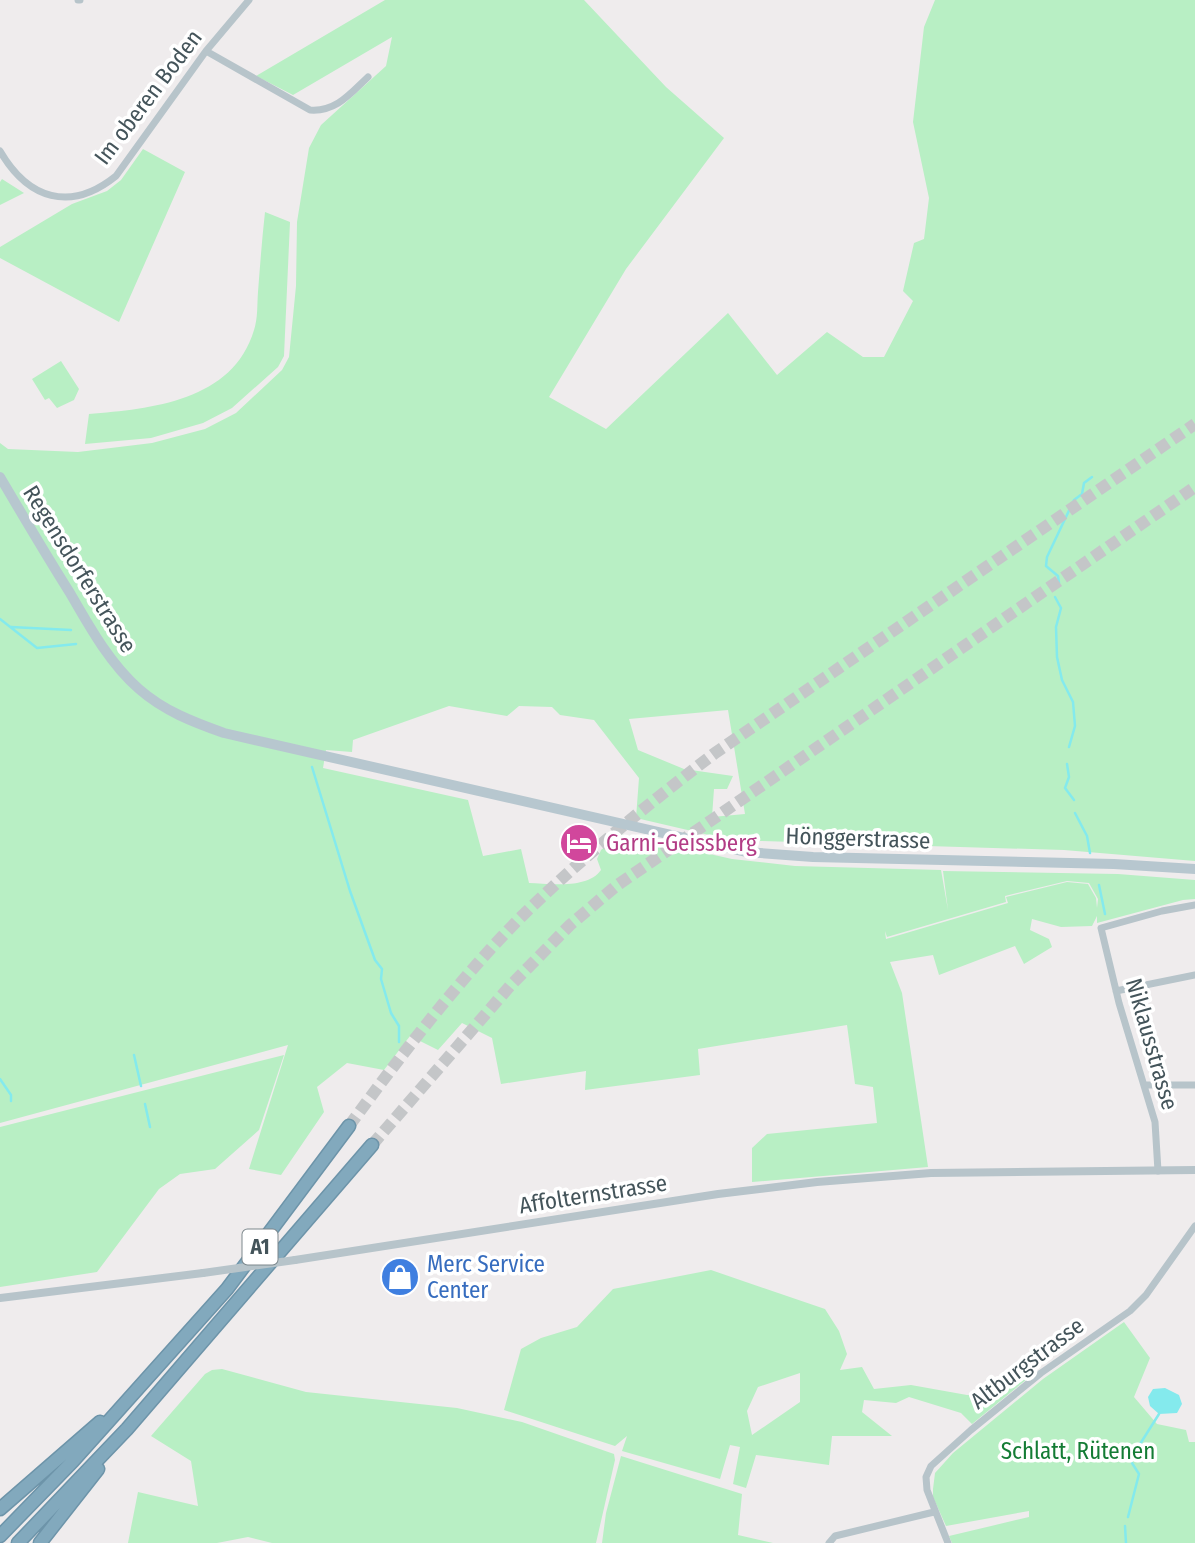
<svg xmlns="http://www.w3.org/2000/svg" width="1195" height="1543" font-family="'Fira Sans Condensed',sans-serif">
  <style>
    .green { fill: #b8efc4; fill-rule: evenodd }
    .water { fill: #84eaed }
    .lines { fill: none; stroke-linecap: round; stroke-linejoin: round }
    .stream { stroke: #84eaed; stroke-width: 2.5 }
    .motorway-tunnel { stroke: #c4c6c8; stroke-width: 12; stroke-dasharray: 12 6; stroke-linecap: butt }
    .motorway-casing { stroke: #6d94a9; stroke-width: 15 }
    .minor { stroke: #b7c4ca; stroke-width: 7 }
    .tertiary { stroke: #b7c4ca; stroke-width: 8 }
    .secondary { stroke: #b7c7cf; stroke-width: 10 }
    .motorway { stroke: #82a9bd; stroke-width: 12 }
    .tertiary-bridge { stroke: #b7c4ca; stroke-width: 8 }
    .labels { text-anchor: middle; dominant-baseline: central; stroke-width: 7; stroke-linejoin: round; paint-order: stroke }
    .shield { fill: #fff; stroke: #7c878c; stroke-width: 2 }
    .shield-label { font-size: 21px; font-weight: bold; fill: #44545a }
    .street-label { font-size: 23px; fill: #44545a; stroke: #fff }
    .hotel-label { font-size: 23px; fill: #b23c85; stroke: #fff; text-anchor: start }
    .shop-label { font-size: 23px; fill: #366cbe; stroke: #fff; text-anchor: start }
    .park-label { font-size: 23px; fill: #147c35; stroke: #fff }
  </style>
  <rect width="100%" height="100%" fill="#efeced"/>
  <path class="green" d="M 385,0 L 584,0 L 666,87 L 724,138 L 626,269 L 549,397 L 606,429 L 728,313 L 777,375 L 827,332 L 863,357 L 884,357 L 913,301 L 903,291 L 914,243 L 924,239 L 929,198 L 913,122 L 924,27 L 935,0 L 1195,0 L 1195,861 L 1064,850 L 761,841 L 709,835 L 636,818 L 639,778 L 594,720 L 560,715 L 552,707 L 519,706 L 507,716 L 449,706 L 353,740 L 352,752 L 326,750 L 323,768 L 468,800 L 483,856 L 521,849 L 529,883 C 550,884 588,889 601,870 L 597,859 L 601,850 L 620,834 L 732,859 L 795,866 L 941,870 L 948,910 L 943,871 L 1118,874 L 1195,880 L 1195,899 L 1183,900 L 1097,923 L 1097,916 L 1092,926 L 1061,927 L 1032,919 L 1030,930 L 1049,939 L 1052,947 L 1024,964 L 1015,946 L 939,975 L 933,955 L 890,962 L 902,993 L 928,1167 L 752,1182 L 752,1148 L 767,1134 L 877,1123 L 873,1087 L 855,1084 L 847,1025 L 698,1049 L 700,1075 L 585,1090 L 586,1071 L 501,1084 L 492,1038 L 462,1023 L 438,1050 L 410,1036 L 384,1070 L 347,1063 L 317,1087 L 324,1112 L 281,1175 L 249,1169 L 288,1045 L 0,1123 L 0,443 L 8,449 L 78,452 L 152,443 L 205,429 L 236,413 L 282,370 L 289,357 L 296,286 L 297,222 L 309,148 L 321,125 L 386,66 L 392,37 L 293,95 L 256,76 ZM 728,710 L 745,814 L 712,817 L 714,789 L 727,789 L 733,776 L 684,769 L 638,750 L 629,719 ZM 1067,881 L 1089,883 L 1098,899 L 1097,908 L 1096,898 L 1088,884 L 1067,882 L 1006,897 L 1008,903 L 886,939 L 885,931 L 887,937 L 1006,902 L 1005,896 Z
    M 143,149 L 185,172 L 119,322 L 0,258 L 0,247 L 72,204 L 107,191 L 121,180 Z
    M 2,179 L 24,193 L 0,205 L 0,182 Z
    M 265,212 L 290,222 L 284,356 L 278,367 L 232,408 L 203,423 L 151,438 L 85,444 L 89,414 C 151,409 233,401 254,330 C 258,318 257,305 258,292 C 260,266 262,239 265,212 Z
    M 61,361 L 79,389 L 74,400 L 57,408 L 49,398 L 45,400 L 32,379 Z
    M 284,1055 L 259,1130 L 215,1169 L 180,1174 L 159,1189 L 97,1272 L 0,1287 L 0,1127 Z
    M 711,1270 L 825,1309 L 839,1331 L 847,1354 L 840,1370 L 862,1367 L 874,1389 L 911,1385 L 967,1395 L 989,1394 L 1037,1366 L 1032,1375 L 972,1424 L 961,1413 L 909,1397 L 896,1403 L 864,1400 L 862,1412 L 892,1436 L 832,1436 L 829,1465 L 756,1455 L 746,1488 L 733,1484 L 740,1447 L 730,1445 L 720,1479 L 622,1451 L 627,1436 L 615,1446 L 504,1410 L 521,1349 L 541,1338 L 577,1327 L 613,1289 ZM 800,1373 L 800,1402 L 752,1435 L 747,1411 L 758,1387 Z
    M 1124,1322 L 1150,1358 L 1134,1397 L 1157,1424 L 1186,1430 L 1189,1442 L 1195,1442 L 1195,1543 L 952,1543 L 949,1536 L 1029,1517 L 1029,1511 L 946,1526 L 933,1497 L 933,1489 L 935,1473 L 953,1453 L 1043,1379 Z
    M 222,1369 L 306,1392 L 457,1408 L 522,1422 L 614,1454 L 615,1460 L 596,1543 L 272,1543 L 248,1537 L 217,1543 L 128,1543 L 138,1492 L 198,1506 L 191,1461 L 151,1436 L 205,1374 L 212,1370 Z
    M 621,1456 L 742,1494 L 738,1535 L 773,1543 L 602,1543 L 606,1513 Z"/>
  <path class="water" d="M 1165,1388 L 1179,1395 L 1182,1404 L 1177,1413 L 1159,1414 L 1150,1406 L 1148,1397 L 1153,1389 Z"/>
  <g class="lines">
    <path class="stream" d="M 1059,583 L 1058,576 L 1046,566 L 1047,557 L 1074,500 L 1082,494 L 1084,483 L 1092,477
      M 1055,597 L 1061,608 L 1056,627 L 1057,657 L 1062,680 L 1073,702 L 1075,726 L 1069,747
      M 0,619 L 37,648 L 76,644
      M 11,627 L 71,630
      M 1067,764 L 1069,777 L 1065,788 L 1074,800
      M 312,767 L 350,891 L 375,960 L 382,969 L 381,979 L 391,1013 L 399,1026 L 399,1042
      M 1075,813 L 1087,836 L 1090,853
      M 1099,885 L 1105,914
      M 134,1055 L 141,1086
      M 0,1079 L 11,1095 L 11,1101
      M 145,1104 L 150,1127
      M 1135,1452 L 1159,1414
      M 1128,1517 L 1139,1474 L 1132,1463
      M 1125,1526 L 1126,1543"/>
    <path class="motorway-tunnel" d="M 349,1126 C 402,1054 456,983 519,919 C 580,859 647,805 715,753 L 1195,424
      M 372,1145 L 510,986 L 570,925 L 616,886 L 1195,487"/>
    <defs>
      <path id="motorway" d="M 0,1509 L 100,1422
        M 0,1536 L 73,1461 L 227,1289 L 349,1126
        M 18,1543 L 127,1429 L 372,1145
        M 40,1543 L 98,1469"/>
    </defs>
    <use href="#motorway" class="motorway-casing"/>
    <path class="minor" d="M 78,0 L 80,0
      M 206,51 L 310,110 C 336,112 350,94 368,77
      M 0,151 C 28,199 70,213 116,176 L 206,51 L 249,0
      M 1116,991 L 1195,975
      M 1145,1085 L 1195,1085
      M 1158,1171 L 1155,1122 L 1119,1003 L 1101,928 L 1162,911 L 1195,905
      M 829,1543 L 835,1536 L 934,1512
      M 948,1543 L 927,1490 L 926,1477 L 931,1466 L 971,1430 L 1041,1373 L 1130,1311 L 1146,1295 L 1195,1226"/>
    <path class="tertiary" d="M 295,1260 L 718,1194 L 817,1182 L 931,1173 L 1195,1170
      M 0,1298 L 203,1273"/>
    <path class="secondary" d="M 0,477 C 23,516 46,555 70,593 C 89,626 110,664 139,689 C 164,711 193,722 224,733 L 746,852 L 813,857 L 1114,864 L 1195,869"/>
    <use href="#motorway" class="motorway"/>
    <path class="tertiary-bridge" d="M 203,1273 L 295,1260"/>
  </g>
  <defs>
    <symbol id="hotel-disc" viewBox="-11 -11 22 22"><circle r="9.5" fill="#d1479c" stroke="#fff"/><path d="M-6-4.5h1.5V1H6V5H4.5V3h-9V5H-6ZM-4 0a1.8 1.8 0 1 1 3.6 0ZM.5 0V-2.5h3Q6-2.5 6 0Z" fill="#fff"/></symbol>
    <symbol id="shop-disc" viewBox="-11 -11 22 22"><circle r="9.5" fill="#3f7fe0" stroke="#fff"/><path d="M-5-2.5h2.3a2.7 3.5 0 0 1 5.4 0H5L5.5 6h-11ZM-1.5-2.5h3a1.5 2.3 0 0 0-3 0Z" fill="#fff"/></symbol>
  </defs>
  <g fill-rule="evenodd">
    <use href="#hotel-disc" x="557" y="821" width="44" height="44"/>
    <use href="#shop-disc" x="378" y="1255" width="44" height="44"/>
  </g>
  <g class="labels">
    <rect class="shield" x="242.5" y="1229.5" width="35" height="35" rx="5"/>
    <g class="shield-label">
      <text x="260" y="1247">A1</text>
    </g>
    <g class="street-label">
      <text transform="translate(148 97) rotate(-53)">Im oberen Boden</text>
      <text transform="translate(80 569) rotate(58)">Regensdorferstrasse</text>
      <text transform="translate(858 838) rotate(2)">Hönggerstrasse</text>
      <text transform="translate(1152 1044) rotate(74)">Niklausstrasse</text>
      <text transform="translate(593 1194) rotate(-9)">Affolternstrasse</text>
      <text transform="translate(1027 1363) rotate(-37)">Altburgstrasse</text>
    </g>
    <g class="hotel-label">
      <text x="606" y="843">Garni-Geissberg</text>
    </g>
    <g class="shop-label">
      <text x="427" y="1264">Merc Service<tspan x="427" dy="26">Center</tspan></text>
    </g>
    <g class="park-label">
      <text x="1078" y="1451">Schlatt, Rütenen</text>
    </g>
  </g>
</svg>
